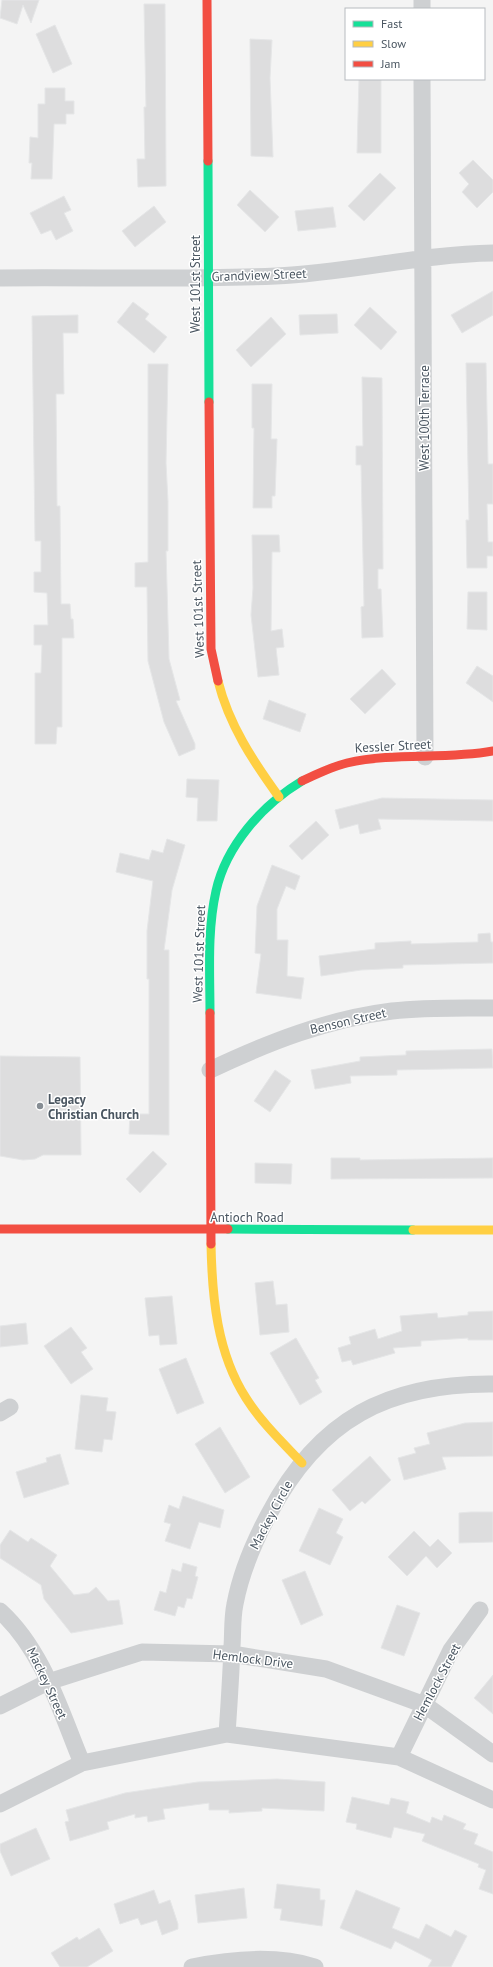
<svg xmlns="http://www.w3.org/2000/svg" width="493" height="1967" font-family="'PT Sans',sans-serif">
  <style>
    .building { fill: #ddddde; stroke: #e5e6e7 }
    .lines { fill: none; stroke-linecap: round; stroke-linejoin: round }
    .street { stroke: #ced0d2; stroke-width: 17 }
    .fast { stroke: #16e098; stroke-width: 9 }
    .slow { stroke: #ffcf43; stroke-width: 9 }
    .jam { stroke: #f24e42; stroke-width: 9 }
    .poi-dot { fill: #868d94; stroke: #fff; stroke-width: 1.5 }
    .labels { text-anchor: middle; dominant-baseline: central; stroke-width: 3; stroke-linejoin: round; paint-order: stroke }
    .street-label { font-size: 13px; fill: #4a5661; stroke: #fff }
    .poi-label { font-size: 13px; font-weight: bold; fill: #4a5661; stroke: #fff; text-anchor: start }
  </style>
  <rect width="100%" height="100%" fill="#f4f4f4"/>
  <path class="building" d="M 2,0 L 39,0 L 31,23 L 23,5 L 17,24 L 0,18 Z
    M 144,4 L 165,4 L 166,186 L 138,187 L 137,159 L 145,159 L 144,107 L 146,107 Z
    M 55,25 L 72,64 L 53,73 L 36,34 Z
    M 250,39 L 272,40 L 270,78 L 273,157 L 251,156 Z
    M 359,79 L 381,79 L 381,153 L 357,153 Z
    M 45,88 L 65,88 L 65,101 L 74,101 L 74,114 L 66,114 L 66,124 L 54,124 L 52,179 L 31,179 L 32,163 L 29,163 L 30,137 L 38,138 L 38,104 L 45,104 Z
    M 473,160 L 493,180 L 493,192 L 477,208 L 462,192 L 469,184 L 459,173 Z
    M 380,173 L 396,188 L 364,221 L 348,206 Z
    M 250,190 L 279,217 L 265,232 L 237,205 Z
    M 64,196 L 71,210 L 64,213 L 73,231 L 56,240 L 51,230 L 41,234 L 30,213 Z
    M 154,206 L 166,222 L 135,247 L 122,231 Z
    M 333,207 L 336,227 L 298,231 L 295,211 Z
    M 493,291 L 493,315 L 462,333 L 451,315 Z
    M 133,302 L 149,314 L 145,319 L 167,337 L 154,353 L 117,322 Z
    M 370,307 L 397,332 L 381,350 L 354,325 Z
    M 337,314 L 338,333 L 300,335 L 299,315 Z
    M 78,315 L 78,333 L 63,333 L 64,394 L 56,394 L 57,506 L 60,506 L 61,604 L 70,604 L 71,619 L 73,619 L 74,638 L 62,638 L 62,727 L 57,727 L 56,744 L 35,744 L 35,673 L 41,673 L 42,645 L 34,645 L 34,625 L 48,625 L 47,593 L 34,592 L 34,572 L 41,572 L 41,541 L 35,541 L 32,316 Z
    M 271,317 L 286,334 L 251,367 L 236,350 Z
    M 466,363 L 486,363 L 488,464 L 493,464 L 493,504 L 487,504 L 488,542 L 493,542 L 493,556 L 487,556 L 487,568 L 467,568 L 466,520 L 469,520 Z
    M 148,364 L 168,364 L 166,463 L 168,502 L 168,551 L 166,551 L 169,659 L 180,700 L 176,701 L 195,744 L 195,749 L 179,756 L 164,722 L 148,661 L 147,587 L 135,587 L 135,563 L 148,562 Z
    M 362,377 L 382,378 L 383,569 L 378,569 L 378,589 L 381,589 L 383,637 L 362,638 L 361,607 L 364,606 L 361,465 L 356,465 L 356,446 L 363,446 Z
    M 252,384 L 272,384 L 271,439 L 277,439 L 275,496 L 272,496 L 272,508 L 253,508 L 254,428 L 252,428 Z
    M 252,535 L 279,535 L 280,552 L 272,552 L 271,631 L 282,629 L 284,647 L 276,648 L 279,675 L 258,677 L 251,615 L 253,588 Z
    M 468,592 L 487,592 L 487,630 L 467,629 Z
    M 477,666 L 493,676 L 493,702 L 466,683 Z
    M 382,669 L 396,684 L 365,714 L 350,699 Z
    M 269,700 L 306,714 L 300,732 L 263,719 Z
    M 187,779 L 219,780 L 217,821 L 197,821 L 198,798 L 186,797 Z
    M 382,798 L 493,800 L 493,821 L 378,819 L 381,829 L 360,834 L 358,824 L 340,829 L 335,810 Z
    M 316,821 L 329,835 L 302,860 L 289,846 Z
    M 167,839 L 185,845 L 172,890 L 164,950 L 169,950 L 169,1135 L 129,1134 L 130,1114 L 149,1114 L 149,979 L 147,979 L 147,931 L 153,881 L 116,872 L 120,853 L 149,860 L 152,850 L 163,853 Z
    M 272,865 L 300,876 L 295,890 L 286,886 L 277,909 L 277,940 L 288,940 L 287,976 L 304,978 L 301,999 L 256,993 L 261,954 L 255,953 L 257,906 Z
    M 490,933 L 491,942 L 493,942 L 493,963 L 403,965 L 403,968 L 361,970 L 321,976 L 319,956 L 375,949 L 375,943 L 411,941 L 411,944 L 478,942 L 478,934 Z
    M 492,1049 L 493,1068 L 397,1070 L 397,1075 L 350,1076 L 351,1083 L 315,1089 L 311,1070 L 360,1061 L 360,1057 L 406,1055 L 406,1051 Z
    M 0,1056 L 80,1057 L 81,1155 L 43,1155 L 35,1159 L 23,1160 L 0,1156 Z
    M 275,1070 L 291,1081 L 270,1112 L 254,1101 Z
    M 153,1151 L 167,1164 L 140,1193 L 126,1179 Z
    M 331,1158 L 360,1158 L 360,1160 L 493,1158 L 493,1178 L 331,1179 Z
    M 255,1163 L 292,1164 L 291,1184 L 255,1183 Z
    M 273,1281 L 276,1305 L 287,1304 L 289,1332 L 260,1335 L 255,1283 Z
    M 172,1296 L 177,1344 L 160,1345 L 159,1335 L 149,1336 L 145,1298 Z
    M 493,1311 L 493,1340 L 468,1340 L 468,1338 L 421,1341 L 421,1346 L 393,1348 L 395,1353 L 353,1365 L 351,1360 L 342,1362 L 338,1348 L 351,1344 L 349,1337 L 375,1329 L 378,1339 L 402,1331 L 400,1316 L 437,1313 L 438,1318 L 468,1315 L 468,1312 Z
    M 26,1323 L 28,1344 L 0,1347 L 0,1326 Z
    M 71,1327 L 87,1348 L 81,1352 L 93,1369 L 71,1384 L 44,1346 Z
    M 296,1338 L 319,1378 L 315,1380 L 322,1392 L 300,1405 L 270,1353 Z
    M 186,1358 L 204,1403 L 177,1414 L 159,1369 Z
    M 81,1395 L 108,1398 L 106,1411 L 116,1412 L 112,1440 L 104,1439 L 102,1452 L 75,1449 Z
    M 493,1422 L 493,1456 L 442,1457 L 446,1469 L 404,1480 L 398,1458 L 416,1453 L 414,1448 L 430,1444 L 427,1433 L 465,1423 Z
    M 220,1427 L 250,1477 L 225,1493 L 195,1444 Z
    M 60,1454 L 69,1484 L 24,1498 L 16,1472 L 47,1462 L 46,1458 Z
    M 370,1456 L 391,1480 L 365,1504 L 362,1501 L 350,1511 L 332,1490 Z
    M 183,1496 L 224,1510 L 220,1528 L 199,1522 L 190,1549 L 165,1541 L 171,1524 L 164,1522 L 169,1505 L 179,1509 Z
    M 319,1508 L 343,1519 L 336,1533 L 343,1537 L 330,1565 L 299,1551 Z
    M 471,1512 L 493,1512 L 493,1542 L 459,1543 L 459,1513 Z
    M 10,1530 L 28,1542 L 31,1538 L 57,1555 L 50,1566 L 74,1595 L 89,1593 L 96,1587 L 108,1601 L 119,1600 L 123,1624 L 71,1633 L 44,1599 L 41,1585 L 0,1558 L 0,1545 Z
    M 414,1531 L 430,1547 L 438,1539 L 452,1553 L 437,1568 L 426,1556 L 407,1576 L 388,1557 Z
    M 183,1563 L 197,1567 L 195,1576 L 198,1577 L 192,1599 L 187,1598 L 184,1608 L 178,1606 L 175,1616 L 154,1610 L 160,1591 L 166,1593 L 172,1569 L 181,1572 Z
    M 305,1571 L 323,1615 L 301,1625 L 282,1580 Z
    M 397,1605 L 420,1613 L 404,1656 L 381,1648 Z
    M 493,1675 L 493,1714 L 474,1698 Z
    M 277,1779 L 325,1782 L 324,1811 L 262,1808 L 262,1811 L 229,1813 L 229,1810 L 209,1810 L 209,1803 L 163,1809 L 165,1819 L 148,1822 L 147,1816 L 135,1818 L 135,1814 L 107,1822 L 109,1829 L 70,1841 L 65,1822 L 69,1821 L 66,1810 L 125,1793 L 198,1782 Z
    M 352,1797 L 389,1805 L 391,1798 L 409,1802 L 406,1813 L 430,1823 L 432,1817 L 442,1821 L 444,1815 L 466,1824 L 463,1829 L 478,1834 L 474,1844 L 493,1852 L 493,1894 L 479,1889 L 486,1870 L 478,1867 L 479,1864 L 422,1841 L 425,1834 L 394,1827 L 391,1838 L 356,1829 L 357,1824 L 346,1822 Z
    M 36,1828 L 50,1859 L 11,1876 L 0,1851 L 0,1844 Z
    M 277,1884 L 320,1889 L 320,1900 L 325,1900 L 322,1926 L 280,1920 L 282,1909 L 274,1908 Z
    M 244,1888 L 247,1918 L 198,1923 L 195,1895 Z
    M 154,1890 L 159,1904 L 170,1900 L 178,1924 L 178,1929 L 162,1935 L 157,1920 L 141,1925 L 138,1918 L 120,1924 L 114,1904 Z
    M 356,1890 L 400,1908 L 392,1928 L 419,1939 L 426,1924 L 451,1937 L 455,1930 L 467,1936 L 451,1967 L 428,1967 L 432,1960 L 395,1941 L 391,1949 L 340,1928 Z
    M 99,1928 L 113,1951 L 87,1967 L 60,1967 L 51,1953 L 77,1937 L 79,1940 Z"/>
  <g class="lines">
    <path class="street" d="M 422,0 L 422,9
      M 422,79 L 425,757
      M 0,278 C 92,277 184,280 276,276 C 349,273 420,254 493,253
      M 210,1070 C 269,1042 328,1019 392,1011 C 426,1007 460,1008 493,1008
      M 0,1413 L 10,1407
      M 0,1611 C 43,1650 60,1710 82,1763
      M 0,1706 L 48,1682 L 142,1652 L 232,1654 L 326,1669 L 425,1705 L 493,1754
      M 227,1734 C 229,1705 231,1676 232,1646 C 233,1633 232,1618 235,1604 C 241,1572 254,1542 269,1514 C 319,1419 388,1383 493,1384
      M 399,1757 L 451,1650 L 480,1610
      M 0,1804 L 82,1763 L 227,1734 L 399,1757 L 493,1800
      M 192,1967 C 231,1959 277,1955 315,1967"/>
    <path class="fast" d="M 208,161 L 209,402
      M 210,1013 C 210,973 207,931 216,891 C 226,846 262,805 302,781
      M 228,1229 L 413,1230"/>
    <path class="slow" d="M 218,681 C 229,725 253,761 279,797
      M 413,1230 L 493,1230
      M 211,1244 C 212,1297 217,1353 246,1398 C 261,1422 282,1442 302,1463"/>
    <path class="jam" d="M 207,0 L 208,161
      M 209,402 L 211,649 L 218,681
      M 302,781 C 317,774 331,767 347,763 C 395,752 445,760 493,751
      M 210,1013 L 211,1244
      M 0,1229 L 228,1229"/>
  </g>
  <circle class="poi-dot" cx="40" cy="1106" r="4"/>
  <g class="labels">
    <g class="street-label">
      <text transform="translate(259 275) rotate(-2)">Grandview Street</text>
      <text transform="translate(195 284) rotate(-90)">West 101st Street</text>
      <text transform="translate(424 418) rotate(-90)">West 100th Terrace</text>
      <text transform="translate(198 609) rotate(-92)">West 101st Street</text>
      <text transform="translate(393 746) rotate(-3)">Kessler Street</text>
      <text transform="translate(199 954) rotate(-88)">West 101st Street</text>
      <text transform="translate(348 1021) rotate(-13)">Benson Street</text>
      <text x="247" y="1217">Antioch Road</text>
      <text transform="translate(271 1515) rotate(-62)">Mackey Circle</text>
      <text transform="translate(253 1659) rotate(7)">Hemlock Drive</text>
      <text transform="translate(437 1682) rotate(-62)">Hemlock Street</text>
      <text transform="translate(47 1683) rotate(65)">Mackey Street</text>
    </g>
    <g class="poi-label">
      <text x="48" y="1099">Legacy<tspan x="48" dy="15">Christian Church</tspan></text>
    </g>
  </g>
  <rect x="345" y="8" width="140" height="72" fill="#ffffff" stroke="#b7bbc0"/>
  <rect x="353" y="21" width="20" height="6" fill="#16e098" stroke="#b7bbc0"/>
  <text x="381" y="28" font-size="12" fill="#4a5661">Fast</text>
  <rect x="353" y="41" width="20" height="6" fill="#ffcf43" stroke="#b7bbc0"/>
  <text x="381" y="48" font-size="12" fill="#4a5661">Slow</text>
  <rect x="353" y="61" width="20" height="6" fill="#f24e42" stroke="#b7bbc0"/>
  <text x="381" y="68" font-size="12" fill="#4a5661">Jam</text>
</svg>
